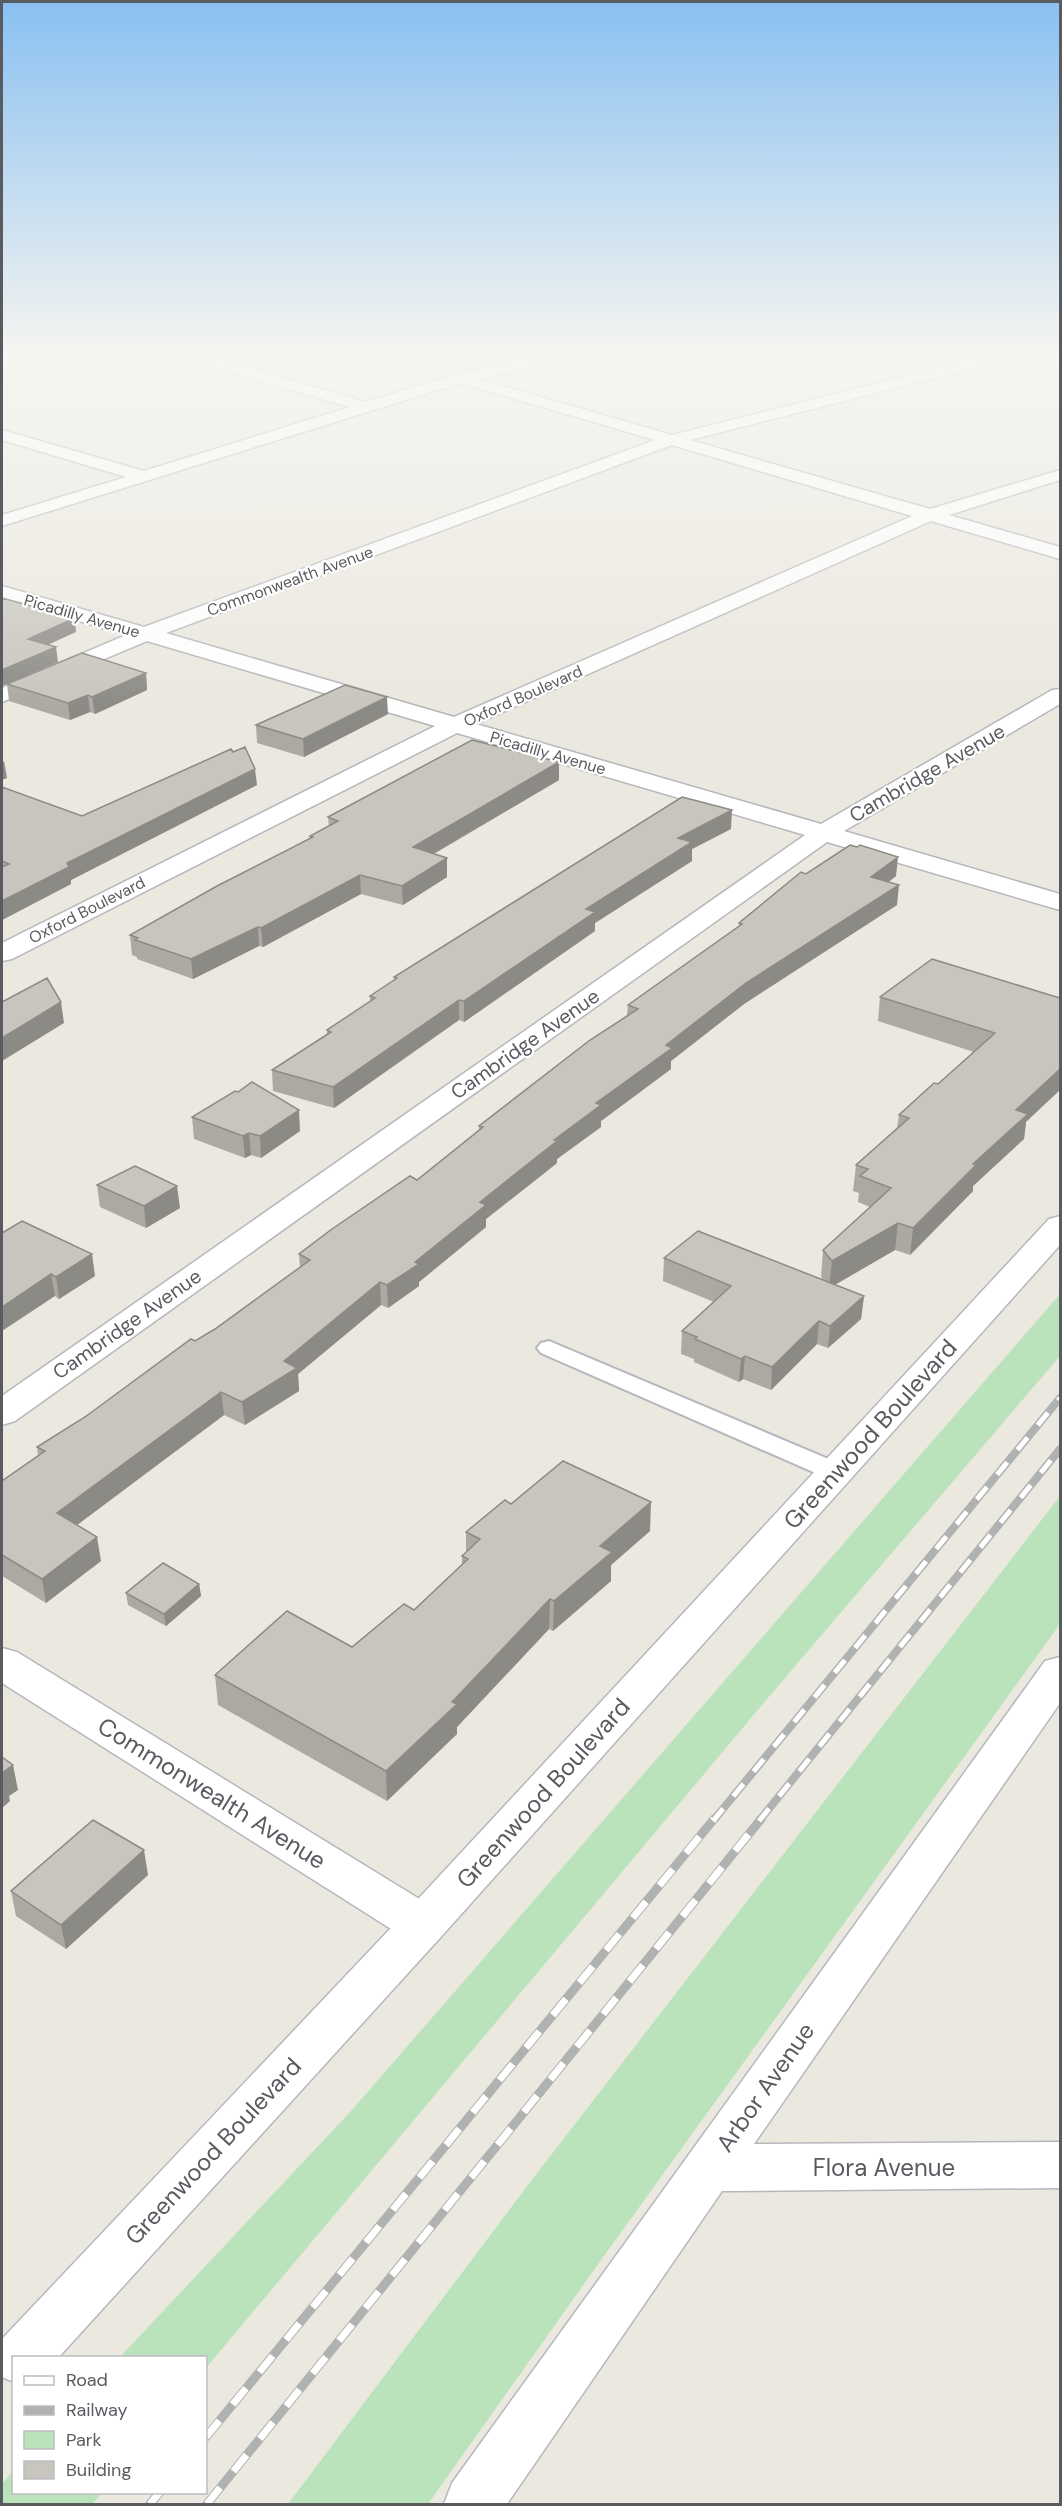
<svg xmlns="http://www.w3.org/2000/svg" width="1062" height="2506" font-family="'DM Sans',sans-serif">
  <style>
    .green { fill: #bae3bb }
    .lines { fill: none; stroke-linecap: round; stroke-linejoin: round }
    .lane-casing { stroke: #b5b7bc; stroke-width: 4 }
    .street-casing { stroke: #b5b7bc; stroke-width: 3 }
    .secondary-casing { stroke: #b5b8be; stroke-width: 3 }
    .lane { fill: #fff; fill-rule: evenodd }
    .street { fill: #fff; fill-rule: evenodd }
    .secondary { fill: #fff; fill-rule: evenodd }
    .rail-far1-casing { stroke: #b0b1b1; stroke-width: 8 }
    .rail-casing { stroke: #b0b1b1; stroke-width: 9 }
    .rail-far1 { stroke: #fff; stroke-width: 5; stroke-dasharray: 16; stroke-linecap: butt }
    .rail { stroke: #fff; stroke-width: 7; stroke-dasharray: 21; stroke-linecap: butt }
    .wall { fill: #aca9a3 }
    .shaded-wall { fill: #8c8a85 }
    .building { fill: #c8c5be; stroke: #8c8a85; stroke-width: 1.5 }
    .labels { text-anchor: middle; dominant-baseline: central; stroke-width: 4.5; stroke-linejoin: round; paint-order: stroke }
    .far-street-label { font-size: 16px; fill: #585b60; stroke: #fff }
    .street-label { font-size: 20px; fill: #585b60; stroke: #fff }
    .near-street-label { font-size: 24px; fill: #585b60; stroke: #fff }
  </style>
  <rect width="100%" height="100%" fill="#ebe8df"/>
  <path class="green" d="M 1060,1294 L 1060,1356 L 767,1699 L 206,2368 L 206,2358 L 120,2357 L 352,2110 Z
    M 1060,1496 L 1060,1624 L 596,2267 L 428,2504 L 288,2504 L 531,2181 Z
    M 13,2471 L 14,2492 L 102,2493 L 92,2504 L 2,2504 L 2,2484 Z"/>
  <g class="lines">
    <defs>
      <path id="lane" d="M 549,1341 L 845,1466 L 849,1472 L 845,1478 L 836,1480 L 827,1478 L 541,1353 L 537,1348 L 541,1343 Z"/>
      <path id="street" d="M 189,358 L 214,358 L 366,402 L 460,373 L 529,358 L 559,358 L 557,361 L 479,379 L 672,435 L 978,358 L 1005,358 L 1003,361 L 690,440 L 930,509 L 1060,470 L 1060,480 L 949,515 L 1060,547 L 1060,559 L 931,521 L 476,724 L 821,824 L 1052,690 L 1060,689 L 1060,704 L 844,831 L 1060,894 L 1060,910 L 827,842 L 15,1421 L 2,1425 L 2,1396 L 805,835 L 457,733 L 12,959 L 2,961 L 2,943 L 435,726 L 147,641 L 2,702 L 2,688 L 126,635 L 2,598 L 2,586 L 144,627 L 655,440 L 460,383 L 2,526 L 2,515 L 126,477 L 2,440 L 2,430 L 144,471 L 350,407 L 191,361 ZM 672,445 L 912,516 L 454,717 L 166,633 Z
        M 2,1648 L 17,1652 L 439,1911 L 446,1925 L 439,1939 L 423,1944 L 407,1939 L 2,1683 Z
        M 1060,1657 L 1060,1703 L 754,2144 L 1060,2142 L 1060,2188 L 722,2191 L 507,2504 L 444,2504 L 452,2483 L 1045,1661 Z"/>
      <path id="secondary" d="M 1060,1216 L 1060,1245 L 439,1939 L 58,2358 L 14,2358 L 14,2382 L 2,2377 L 2,2339 L 407,1911 L 1049,1219 Z"/>
    </defs>
    <use href="#lane" class="lane-casing"/>
    <use href="#street" class="street-casing"/>
    <use href="#secondary" class="secondary-casing"/>
    <use href="#lane" class="lane"/>
    <use href="#street" class="street"/>
    <use href="#secondary" class="secondary"/>
    <defs>
      <path id="rail-far1" d="M 713,1821 L 1060,1398
        M 759,1821 L 1060,1449"/>
      <path id="rail" d="M 206,2437 L 714,1819
        M 150,2504 L 160,2492
        M 207,2504 L 761,1819"/>
    </defs>
    <use href="#rail-far1" class="rail-far1-casing"/>
    <use href="#rail" class="rail-casing"/>
    <use href="#rail-far1" class="rail-far1"/>
    <use href="#rail" class="rail"/>
  </g>
  <path class="wall" d="M 146,673 L 147,690 L 95,714 L 90,712 L 70,720 L 9,701 L 7,684 Z
    M 388,714 L 304,757 L 257,743 L 256,725 Z
    M 559,762 L 559,780 L 434,854 L 447,877 L 403,905 L 361,894 L 263,947 L 259,946 L 193,979 L 137,959 L 137,957 L 132,955 L 130,935 L 310,838 L 310,836 L 329,826 L 328,817 Z
    M 257,785 L 71,880 L 71,884 L 2,920 L 2,787 L 82,816 Z
    M 731,829 L 692,849 L 692,861 L 595,923 L 595,931 L 464,1022 L 459,1020 L 334,1108 L 273,1091 L 272,1070 L 327,1034 L 327,1030 L 370,1002 L 370,996 L 394,980 L 394,977 Z
    M 806,874 L 896,876 L 889,882 L 897,905 L 744,1004 L 671,1061 L 671,1069 L 601,1121 L 601,1127 L 557,1159 L 557,1163 L 486,1219 L 486,1227 L 419,1282 L 419,1286 L 388,1308 L 381,1305 L 298,1374 L 299,1391 L 245,1425 L 224,1415 L 77,1525 L 101,1561 L 46,1603 L 2,1576 L 2,1481 L 38,1455 L 37,1447 L 85,1417 L 195,1341 L 215,1329 L 300,1267 L 299,1254 L 417,1180 L 479,1131 L 479,1126 L 627,1015 L 628,1005 L 739,926 L 739,923 Z
    M 880,997 L 1060,998 L 1026,1122 L 1024,1139 L 973,1186 L 973,1191 L 910,1255 L 895,1250 L 835,1285 L 864,1296 L 861,1319 L 828,1348 L 817,1344 L 771,1390 L 743,1379 L 739,1382 L 694,1362 L 694,1359 L 681,1354 L 682,1331 L 714,1302 L 663,1281 L 664,1258 L 824,1281 L 821,1277 L 823,1250 L 870,1207 L 858,1202 L 859,1193 L 853,1191 L 856,1165 L 897,1128 L 899,1115 L 938,1084 L 974,1052 L 878,1021 Z
    M 192,1117 L 300,1131 L 261,1158 L 251,1155 L 245,1158 L 194,1139 Z
    M 97,1185 L 180,1208 L 146,1228 L 100,1207 Z
    M 2,1233 L 95,1276 L 59,1299 L 55,1296 Z
    M 511,1504 L 650,1531 L 611,1565 L 611,1581 L 553,1631 L 549,1629 L 457,1727 L 457,1734 L 387,1801 L 218,1705 L 215,1675 L 352,1647 L 414,1610 L 462,1564 L 462,1556 L 466,1552 L 466,1532 Z
    M 199,1584 L 201,1596 L 166,1626 L 128,1605 L 126,1593 Z
    M 148,1875 L 66,1949 L 16,1916 L 11,1891 Z"/>
  <path class="shaded-wall" d="M 75,618 L 76,632 L 30,653 L 28,639 Z
    M 56,647 L 58,662 L 2,686 L 2,670 Z
    M 146,673 L 147,690 L 95,714 L 92,697 Z
    M 88,695 L 90,712 L 70,720 L 68,703 Z
    M 387,697 L 388,714 L 304,757 L 303,739 Z
    M 4,761 L 7,778 L 2,780 L 2,763 Z
    M 559,762 L 559,780 L 414,865 L 413,847 Z
    M 255,769 L 257,785 L 71,880 L 71,884 L 2,920 L 2,901 L 67,863 Z
    M 732,810 L 731,829 L 692,849 L 692,861 L 595,923 L 595,931 L 464,1022 L 464,1001 L 586,909 L 678,838 Z
    M 898,857 L 896,876 L 869,896 L 871,877 Z
    M 447,858 L 447,877 L 403,905 L 402,886 Z
    M 360,875 L 361,894 L 263,947 L 261,928 Z
    M 899,885 L 897,905 L 744,1004 L 671,1061 L 671,1069 L 601,1121 L 601,1127 L 557,1159 L 557,1163 L 486,1219 L 486,1227 L 419,1282 L 419,1286 L 388,1308 L 387,1285 L 415,1262 L 480,1202 L 554,1140 L 596,1103 L 666,1045 L 746,983 Z
    M 258,927 L 259,946 L 193,979 L 191,959 Z
    M 459,1000 L 459,1020 L 334,1108 L 333,1087 Z
    M 61,1002 L 64,1023 L 2,1061 L 2,1038 Z
    M 1060,1069 L 1060,1090 L 1026,1122 L 1024,1139 L 973,1186 L 973,1191 L 910,1255 L 913,1228 L 973,1164 L 1016,1110 Z
    M 299,1110 L 300,1131 L 261,1158 L 260,1136 Z
    M 249,1133 L 251,1155 L 245,1158 L 243,1136 Z
    M 177,1186 L 180,1208 L 146,1228 L 144,1206 Z
    M 898,1223 L 895,1250 L 829,1288 L 832,1261 Z
    M 92,1254 L 95,1276 L 59,1299 L 56,1277 Z
    M 51,1274 L 55,1296 L 2,1331 L 2,1307 Z
    M 380,1282 L 381,1305 L 298,1374 L 299,1391 L 245,1425 L 242,1402 L 284,1361 Z
    M 864,1296 L 861,1319 L 828,1348 L 830,1326 Z
    M 819,1321 L 817,1344 L 771,1390 L 772,1367 Z
    M 745,1356 L 743,1379 L 739,1382 L 741,1359 Z
    M 221,1392 L 224,1415 L 61,1537 L 57,1513 Z
    M 651,1502 L 650,1531 L 611,1565 L 611,1581 L 553,1631 L 554,1601 L 600,1546 Z
    M 97,1537 L 101,1561 L 46,1603 L 42,1579 Z
    M 199,1584 L 201,1596 L 166,1626 L 164,1614 Z
    M 550,1599 L 549,1629 L 457,1727 L 457,1734 L 387,1801 L 386,1771 Z
    M 13,1765 L 18,1790 L 9,1796 L 10,1801 L 2,1808 L 2,1773 Z
    M 144,1850 L 148,1875 L 66,1949 L 61,1925 Z"/>
  <path class="building" d="M 2,598 L 75,618 L 28,639 L 56,647 L 2,670 Z
    M 82,653 L 146,673 L 92,697 L 88,695 L 68,703 L 7,684 Z
    M 345,685 L 387,697 L 303,739 L 256,725 Z
    M 472,740 L 559,762 L 413,847 L 447,858 L 402,886 L 360,875 L 261,928 L 258,927 L 191,959 L 135,940 L 138,938 L 130,935 L 217,886 L 313,837 L 310,836 L 338,821 L 328,817 Z
    M 245,747 L 255,769 L 67,863 L 69,867 L 2,901 L 2,867 L 9,864 L 2,861 L 2,787 L 82,816 L 231,749 L 233,752 Z
    M 682,797 L 732,810 L 678,838 L 692,842 L 586,909 L 595,912 L 464,1001 L 459,1000 L 333,1087 L 272,1070 L 331,1032 L 327,1030 L 375,998 L 370,996 L 397,978 L 394,977 Z
    M 850,845 L 857,847 L 860,845 L 898,857 L 871,877 L 899,885 L 746,983 L 666,1045 L 672,1048 L 596,1103 L 601,1105 L 554,1140 L 557,1141 L 480,1202 L 486,1205 L 415,1262 L 419,1264 L 387,1285 L 380,1282 L 284,1361 L 297,1368 L 242,1402 L 221,1392 L 57,1513 L 97,1537 L 42,1579 L 2,1555 L 2,1481 L 45,1451 L 37,1447 L 85,1417 L 191,1339 L 195,1341 L 215,1329 L 310,1260 L 299,1254 L 332,1229 L 410,1176 L 417,1180 L 483,1127 L 479,1126 L 590,1040 L 638,1009 L 628,1005 L 742,924 L 739,923 L 801,872 L 806,874 Z
    M 932,959 L 1060,998 L 1060,1069 L 1016,1110 L 1028,1114 L 973,1164 L 976,1165 L 913,1228 L 898,1223 L 832,1261 L 823,1250 L 891,1188 L 860,1176 L 868,1169 L 856,1165 L 909,1118 L 899,1115 L 934,1083 L 938,1084 L 995,1033 L 880,997 Z
    M 47,978 L 61,1002 L 2,1038 L 2,1002 Z
    M 252,1082 L 299,1110 L 260,1136 L 249,1133 L 243,1136 L 192,1117 L 235,1091 L 238,1092 Z
    M 135,1166 L 177,1186 L 144,1206 L 97,1185 Z
    M 22,1221 L 92,1254 L 56,1277 L 51,1274 L 2,1307 L 2,1233 Z
    M 698,1231 L 864,1296 L 830,1326 L 819,1321 L 772,1367 L 745,1356 L 741,1359 L 695,1339 L 697,1337 L 682,1331 L 731,1286 L 664,1258 Z
    M 563,1461 L 651,1502 L 600,1546 L 612,1552 L 554,1601 L 550,1599 L 452,1702 L 457,1704 L 386,1771 L 215,1675 L 287,1611 L 352,1647 L 404,1604 L 414,1610 L 468,1559 L 462,1556 L 480,1539 L 466,1532 L 505,1500 L 511,1504 Z
    M 163,1563 L 199,1584 L 164,1614 L 126,1593 Z
    M 2,1757 L 13,1765 L 2,1773 Z
    M 93,1820 L 144,1850 L 61,1925 L 11,1891 Z"/>
  <linearGradient id="sky" x2="0" y2="1"><stop stop-color="#89c0f1"/><stop offset="0.5" stop-color="#f6f5f1"/><stop offset="1" stop-color="#f6f5f1" stop-opacity="0"/></linearGradient>
  <rect width="1062" height="709" fill="url(#sky)"/>
  <g class="labels">
    <g class="far-street-label">
      <text transform="translate(290 581) rotate(-20)">Commonwealth Avenue</text>
      <text transform="translate(82 616) rotate(16)">Picadilly Avenue</text>
      <text transform="translate(523 696) rotate(-24)">Oxford Boulevard</text>
      <text transform="translate(548 753) rotate(16)">Picadilly Avenue</text>
      <text transform="translate(87 910) rotate(-27)">Oxford Boulevard</text>
    </g>
    <g class="street-label">
      <text transform="translate(927 773) rotate(-30)">Cambridge Avenue</text>
      <text transform="translate(525 1044) rotate(-35)">Cambridge Avenue</text>
      <text transform="translate(127 1324) rotate(-35)">Cambridge Avenue</text>
    </g>
    <g class="near-street-label">
      <text transform="translate(870 1434) rotate(-48)">Greenwood Boulevard</text>
      <text transform="translate(212 1793) rotate(32)">Commonwealth Avenue</text>
      <text transform="translate(543 1793) rotate(-48)">Greenwood Boulevard</text>
      <text transform="translate(765 2087) rotate(-55)">Arbor Avenue</text>
      <text transform="translate(213 2151) rotate(-47)">Greenwood Boulevard</text>
      <text x="884" y="2167">Flora Avenue</text>
    </g>
  </g>
  <rect width="1062" height="2506" fill="none" stroke="#585b60" stroke-width="6"/>
  <rect x="12" y="2356" width="195" height="138" fill="#ffffff" stroke="#bcbdbf" stroke-width="1.5"/>
  <rect x="24" y="2376" width="30" height="9" fill="#ffffff" stroke="#bcbdbf" stroke-width="1.5"/>
  <text x="66" y="2386" font-size="18" fill="#585b60">Road</text>
  <rect x="24" y="2406" width="30" height="9" fill="#b0b1b1" stroke="#bcbdbf" stroke-width="1.5"/>
  <text x="66" y="2416" font-size="18" fill="#585b60">Railway</text>
  <rect x="24" y="2431" width="30" height="18" fill="#bae3bb" stroke="#bcbdbf" stroke-width="1.5"/>
  <text x="66" y="2446" font-size="18" fill="#585b60">Park</text>
  <rect x="24" y="2461" width="30" height="18" fill="#c8c5be" stroke="#bcbdbf" stroke-width="1.5"/>
  <text x="66" y="2476" font-size="18" fill="#585b60">Building</text>
</svg>
